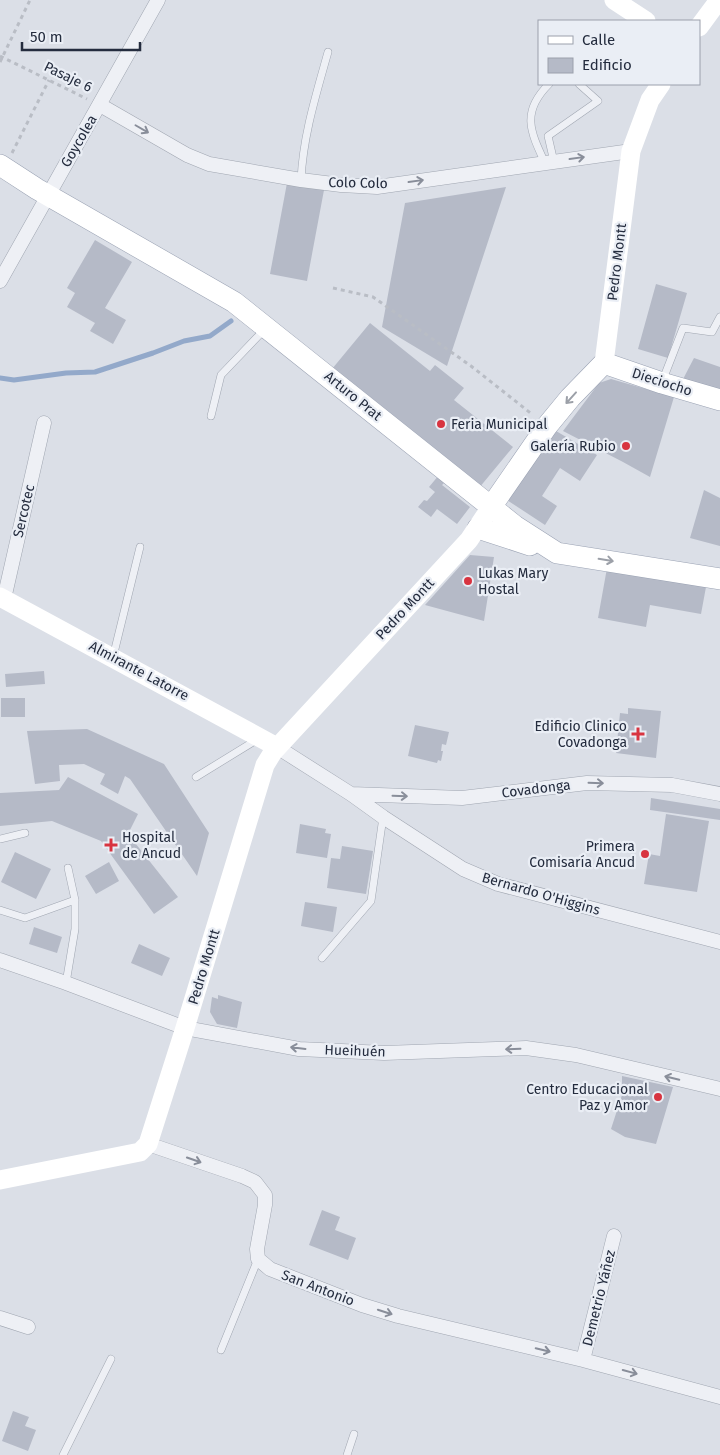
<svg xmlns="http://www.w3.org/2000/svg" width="720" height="1455" font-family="'Fira Sans',sans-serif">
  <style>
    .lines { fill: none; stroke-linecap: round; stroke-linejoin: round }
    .stream { stroke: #93a9ca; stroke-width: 5 }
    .building { fill: #b5bac7 }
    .lane-casing { stroke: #a0a6b1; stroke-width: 8 }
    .street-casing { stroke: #a0a6b1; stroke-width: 15 }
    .primary-casing { stroke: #9aa2b3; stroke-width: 22 }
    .path { stroke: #b9bdc5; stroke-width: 3; stroke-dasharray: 4 4; stroke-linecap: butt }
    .lane { stroke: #eef0f5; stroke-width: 7 }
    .street { stroke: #eef0f5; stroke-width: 14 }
    .secondary { stroke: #fff; stroke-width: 19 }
    .primary { stroke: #fff; stroke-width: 21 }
    .oneway { stroke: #898e9a }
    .oneway2 { stroke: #9ca0a8 }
    .poi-dot { fill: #d83440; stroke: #eaeef5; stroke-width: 2 }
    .labels { text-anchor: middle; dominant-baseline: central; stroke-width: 4.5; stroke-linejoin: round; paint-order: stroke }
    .street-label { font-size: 14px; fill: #242c3e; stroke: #eaeef5 }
    .poi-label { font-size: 14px; fill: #242c3e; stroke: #eaeef5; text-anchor: end }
  </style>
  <rect width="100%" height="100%" fill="#dbdfe7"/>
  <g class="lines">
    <path class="stream" d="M 0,378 L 14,380 L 66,373 L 95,372 L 153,353 L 184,341 L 210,336 L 231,321"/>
  </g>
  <path class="building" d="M 287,183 L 324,190 L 307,281 L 270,274 Z
    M 506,187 L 447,366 L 382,327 L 405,203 Z
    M 95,240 L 132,262 L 105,308 L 126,320 L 113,344 L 90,331 L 95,323 L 67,307 L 75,293 L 67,288 Z
    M 656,284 L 687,293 L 668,358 L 638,349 Z
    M 370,323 L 430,371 L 435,365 L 464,388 L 454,400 L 513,447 L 479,488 L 332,369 Z
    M 694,358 L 720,367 L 720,395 L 681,383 Z
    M 611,379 L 674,397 L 650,477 L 623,462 L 563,431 L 599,383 Z
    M 556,431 L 597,455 L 580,481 L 560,468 L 542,496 L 557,506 L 545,525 L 507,500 Z
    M 439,475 L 447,480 L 442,485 L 470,507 L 457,524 L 437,509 L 431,517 L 418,507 L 424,500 L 427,501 L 435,492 L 429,487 Z
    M 704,490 L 720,498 L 720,546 L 690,538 Z
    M 470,555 L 494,557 L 484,621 L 425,605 Z
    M 607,568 L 706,587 L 701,614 L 650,605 L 646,627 L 598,618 Z
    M 44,671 L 45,684 L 6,687 L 5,674 Z
    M 1,698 L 25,698 L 25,717 L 1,717 Z
    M 628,708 L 661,711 L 656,758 L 616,753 L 620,713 L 628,714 Z
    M 415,725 L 449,732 L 446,745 L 442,744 L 441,751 L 443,751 L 441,761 L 438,760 L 437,763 L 408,756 Z
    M 87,729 L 164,764 L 209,833 L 197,876 L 130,779 L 125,776 L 118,794 L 100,784 L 105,774 L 84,764 L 59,765 L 60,781 L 35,784 L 27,731 Z
    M 68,777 L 138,814 L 128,834 L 178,897 L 154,914 L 101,841 L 52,821 L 0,826 L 0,793 L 59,790 Z
    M 651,798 L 720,809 L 720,820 L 650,810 Z
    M 666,814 L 709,821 L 697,892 L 644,884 L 649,854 L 660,856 Z
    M 300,824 L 326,829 L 325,833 L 331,834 L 327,858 L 296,853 Z
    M 342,846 L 373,851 L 366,894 L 327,888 L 331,858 L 340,859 Z
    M 15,852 L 51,869 L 36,899 L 1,882 Z
    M 109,862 L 119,881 L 96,894 L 85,876 Z
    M 305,902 L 337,907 L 333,932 L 301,926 Z
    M 34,927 L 62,937 L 57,953 L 29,944 Z
    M 139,944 L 170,958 L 162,976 L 131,963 Z
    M 218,995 L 242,1002 L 237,1028 L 217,1024 L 210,1012 L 212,997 L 218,999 Z
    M 622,1076 L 673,1087 L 656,1144 L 625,1137 L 611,1129 L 622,1095 Z
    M 322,1210 L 340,1217 L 335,1230 L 356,1238 L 348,1260 L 309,1245 Z
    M 13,1411 L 29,1417 L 25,1426 L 36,1430 L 28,1451 L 2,1441 Z"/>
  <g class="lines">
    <defs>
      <path id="lane" d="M 554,162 L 548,136 L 598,101 L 579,84
        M 545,163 C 530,131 521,112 549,84
        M 301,180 C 303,136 316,95 328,52
        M 662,382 L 683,328 L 712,332 L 720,317
        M 211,416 L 221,375 L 265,329
        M 113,657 L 140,547
        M 196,777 L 258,739
        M 0,839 L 25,833
        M 0,910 L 25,918 L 75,900
        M 322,958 L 371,901 L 383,817
        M 66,983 L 75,929 L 75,900 L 68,868
        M 221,1350 L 258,1259
        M 63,1455 L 111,1359
        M 347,1455 L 354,1434"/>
      <path id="street" d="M 100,105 L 187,155 L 209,164 L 301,180 L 341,185 L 377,187 L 631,151
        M 0,281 L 158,0
        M 4,599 L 44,423
        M 277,747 L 351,794 L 383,817 L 463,869 L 498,884 L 720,942
        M 351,794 L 462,798 L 587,783 L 672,785 L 720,794
        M 0,960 L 66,983 L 185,1028 L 299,1049 L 384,1053 L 526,1048 L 576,1055 L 720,1089
        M 148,1144 L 242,1176 L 255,1182 L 265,1195 L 265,1205 L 257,1249 L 258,1259 L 270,1269 L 362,1305 L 398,1316 L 583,1360 L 720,1397
        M 0,1318 L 28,1327
        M 583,1360 L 614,1236"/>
      <path id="primary" d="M 0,165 L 37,189 L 234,302 L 515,526 L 557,553 L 720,579
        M 491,507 L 547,426 L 570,398 L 604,363 L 662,383 L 720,400
        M 478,528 L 530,545"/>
    </defs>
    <use href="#lane" class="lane-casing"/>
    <use href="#street" class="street-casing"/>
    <use href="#primary" class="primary-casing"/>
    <path class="path" d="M 0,56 L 87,99
      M 0,62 L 30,0
      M 12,153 L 49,80
      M 333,288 L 373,297 L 471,366 L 533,415"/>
    <use href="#lane" class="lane"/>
    <use href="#street" class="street"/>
    <path class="secondary" d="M 614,0 L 646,21
      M 699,27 L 719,0
      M 604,363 L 631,151 L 650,100 L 661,84
      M 0,597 L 277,747
      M 0,1180 L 140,1152 L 148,1144 L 185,1028 L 265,765 L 273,752 L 469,540 L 491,507"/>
    <use href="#primary" class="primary"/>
  </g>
  <defs><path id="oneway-shaft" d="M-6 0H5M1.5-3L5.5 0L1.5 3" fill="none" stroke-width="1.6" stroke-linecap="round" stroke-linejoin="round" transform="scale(1.25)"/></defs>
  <g class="oneway">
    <use href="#oneway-shaft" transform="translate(142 129) rotate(30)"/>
    <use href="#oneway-shaft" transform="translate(577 158) rotate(-8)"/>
    <use href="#oneway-shaft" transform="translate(416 181) rotate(-8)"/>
    <use href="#oneway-shaft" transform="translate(596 783) rotate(2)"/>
    <use href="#oneway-shaft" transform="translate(400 796) rotate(2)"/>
    <use href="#oneway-shaft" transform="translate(298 1048) rotate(-173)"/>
    <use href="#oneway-shaft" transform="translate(513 1049) rotate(178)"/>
    <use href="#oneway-shaft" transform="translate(672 1078) rotate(-167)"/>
    <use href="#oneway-shaft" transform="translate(194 1160) rotate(19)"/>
    <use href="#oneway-shaft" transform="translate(385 1312) rotate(18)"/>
    <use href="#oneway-shaft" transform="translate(543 1350) rotate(13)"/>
    <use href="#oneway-shaft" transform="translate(630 1372) rotate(15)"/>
  </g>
  <g class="oneway2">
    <use href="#oneway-shaft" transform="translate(571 398) rotate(132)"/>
    <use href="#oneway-shaft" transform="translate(606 560) rotate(9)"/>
  </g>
  <g class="poi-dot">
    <circle cx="441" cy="424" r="5"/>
    <circle cx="626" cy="446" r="5"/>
    <circle cx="468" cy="581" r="5"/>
    <path d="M635.5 726.5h5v5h5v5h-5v5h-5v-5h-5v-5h5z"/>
    <path d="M108.5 837.5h5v5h5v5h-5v5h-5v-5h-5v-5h5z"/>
    <circle cx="645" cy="854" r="5"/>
    <circle cx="658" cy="1097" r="5"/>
  </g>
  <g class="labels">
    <g class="street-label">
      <text transform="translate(68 77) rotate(26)">Pasaje 6</text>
      <text transform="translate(79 141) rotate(-60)">Goycolea</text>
      <text transform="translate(358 183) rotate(1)">Colo Colo</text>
      <text transform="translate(617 262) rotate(-83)">Pedro Montt</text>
      <text transform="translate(662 382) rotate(18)">Dieciocho</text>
      <text transform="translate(353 396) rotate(39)">Arturo Prat</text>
      <text transform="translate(24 511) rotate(-77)">Sercotec</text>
      <text transform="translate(405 609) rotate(-47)">Pedro Montt</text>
      <text transform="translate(139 671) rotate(28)">Almirante Latorre</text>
      <text transform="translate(536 789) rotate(-7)">Covadonga</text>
      <text transform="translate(541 894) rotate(16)">Bernardo O'Higgins</text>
      <text transform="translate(204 967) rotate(-73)">Pedro Montt</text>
      <text transform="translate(355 1051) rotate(2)">Hueihuén</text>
      <text transform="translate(318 1288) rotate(21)">San Antonio</text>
      <text transform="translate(599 1298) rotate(-76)">Demetrio Yáñez</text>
    </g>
    <g class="poi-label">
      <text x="451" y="424" text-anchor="start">Feria Municipal</text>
      <text x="616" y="446">Galería Rubio</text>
      <text x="478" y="573" text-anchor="start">Lukas Mary<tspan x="478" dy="16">Hostal</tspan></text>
      <text x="627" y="726">Edificio Clinico<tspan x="627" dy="16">Covadonga</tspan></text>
      <text x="122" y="837" text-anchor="start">Hospital<tspan x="122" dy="16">de Ancud</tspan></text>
      <text x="635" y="846">Primera<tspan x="635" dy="16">Comisaría Ancud</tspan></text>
      <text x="648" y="1089">Centro Educacional<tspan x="648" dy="16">Paz y Amor</tspan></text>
    </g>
  </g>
  <rect x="538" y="20" width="162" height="65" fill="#eaeef5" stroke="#9ba0ac"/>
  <rect x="548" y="36" width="25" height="8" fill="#ffffff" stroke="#9ba0ac"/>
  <text x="582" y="45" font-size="15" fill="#242c3e">Calle</text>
  <rect x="548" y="58" width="25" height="15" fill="#b5bac7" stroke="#9ba0ac"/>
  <text x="582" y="70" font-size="15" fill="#242c3e">Edificio</text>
  <path d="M22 42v8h118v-8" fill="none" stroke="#242c3e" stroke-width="2.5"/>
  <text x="30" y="42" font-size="15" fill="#242c3e" stroke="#eaeef5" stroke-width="4" paint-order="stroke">50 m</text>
</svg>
